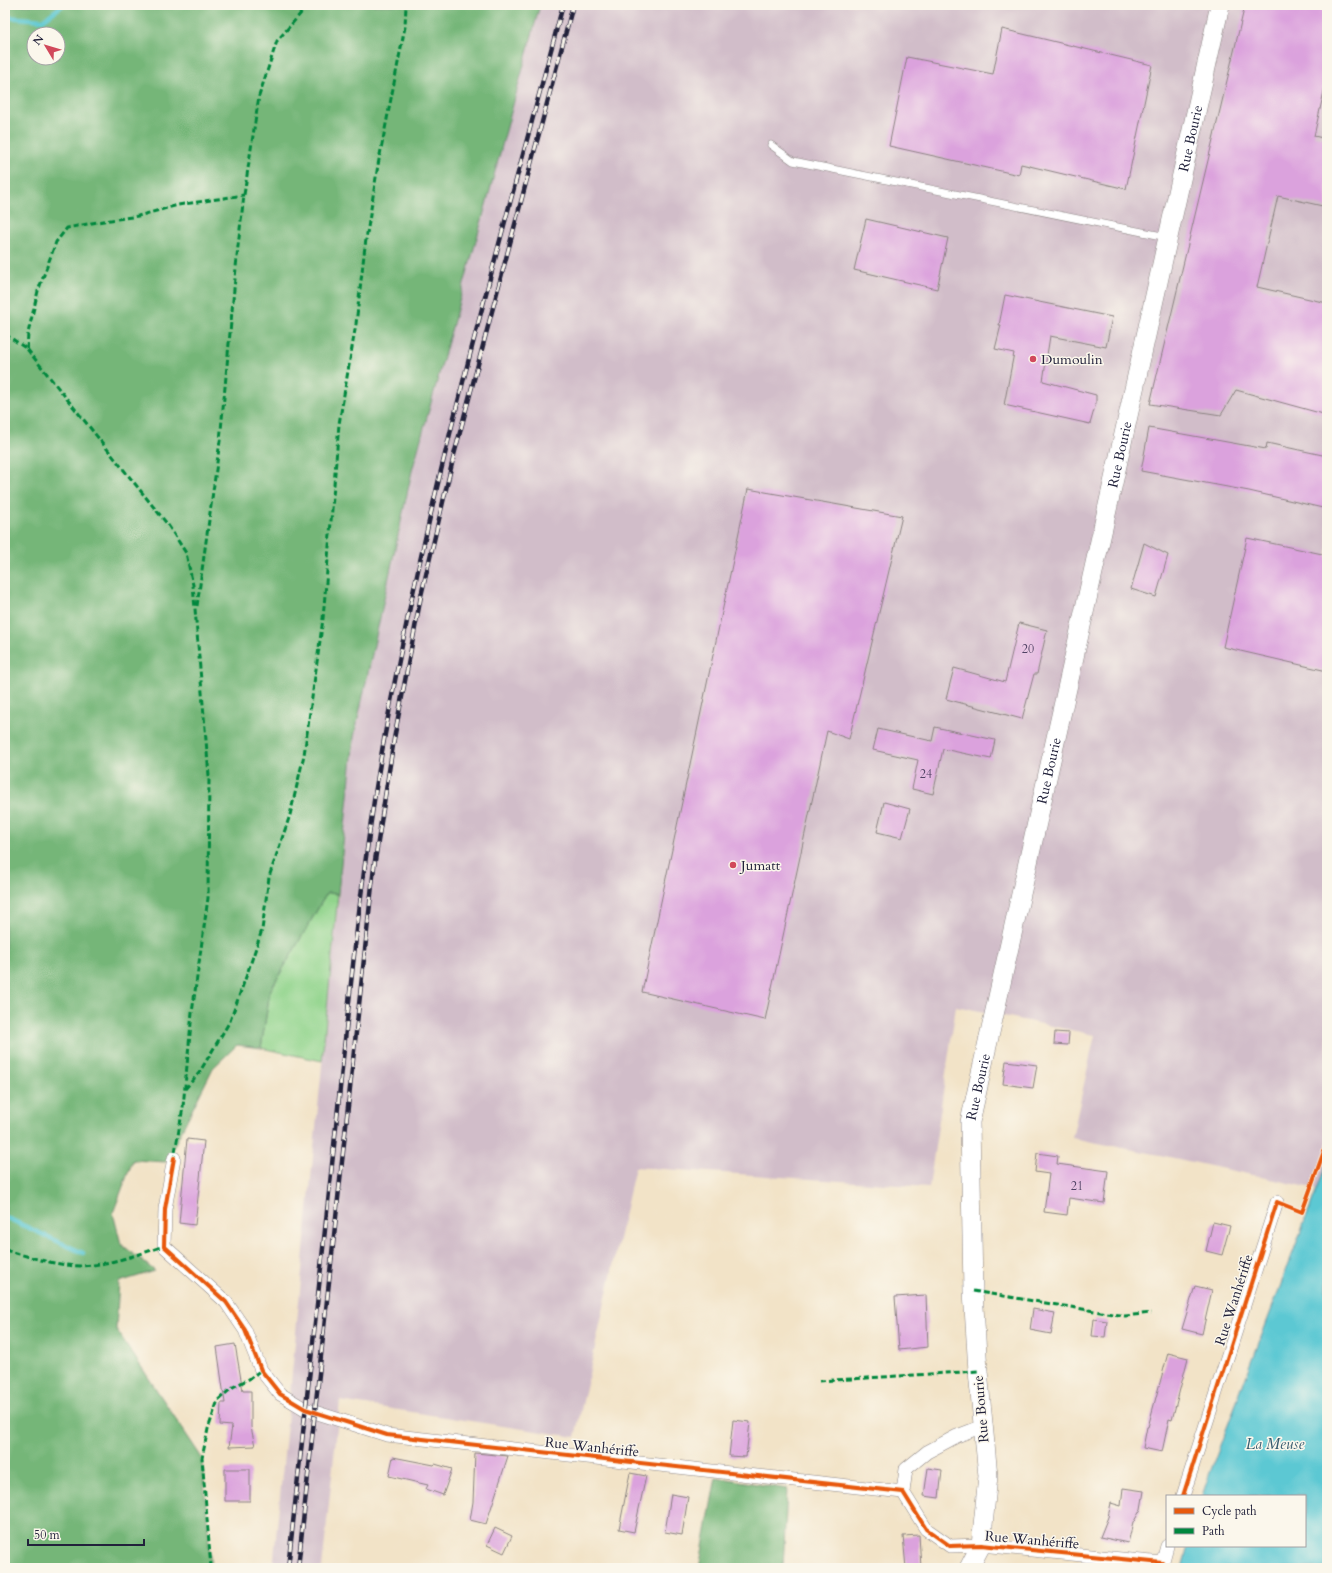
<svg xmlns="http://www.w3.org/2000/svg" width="1332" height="1573" font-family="Cardo,serif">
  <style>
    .industrial { fill: #d1bdc9 }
    .green { fill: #91d48c; stroke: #5a7b64 }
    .forest { fill: #74b678; stroke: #4b6c5a; fill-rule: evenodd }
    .water { fill: #5bc8d3; stroke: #3e7587 }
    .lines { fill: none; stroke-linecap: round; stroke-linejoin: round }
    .stream { stroke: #5bc8d3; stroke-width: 4.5 }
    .building { fill: #dba2dd }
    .service-casing { stroke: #8a8281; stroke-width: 8 }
    .minor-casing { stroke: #8a8281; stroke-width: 14 }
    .secondary-casing { stroke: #8a8281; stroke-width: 20 }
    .service { stroke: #fff; stroke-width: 7 }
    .minor { stroke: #fff; stroke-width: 13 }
    .secondary { stroke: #fff; stroke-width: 19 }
    .rail-casing { stroke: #22223b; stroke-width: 4.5 }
    .rail { stroke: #fbf7ec; stroke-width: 3; stroke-dasharray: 9; stroke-linecap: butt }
    .quiet { stroke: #00873e; stroke-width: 3; stroke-dasharray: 6 3; stroke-linecap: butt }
    .cycleway-casing { stroke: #fbf7ec; stroke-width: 6 }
    .cycleway { stroke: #e8590c; stroke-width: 4 }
    .poi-dot { fill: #d1495b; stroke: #fbf7ec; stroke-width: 1.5 }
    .labels { text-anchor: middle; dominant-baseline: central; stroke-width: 3; stroke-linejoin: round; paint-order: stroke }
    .number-label { font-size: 12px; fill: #504264 }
    .street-label { font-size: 14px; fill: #22223b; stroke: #fbf7ec }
    .poi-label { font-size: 14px; fill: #22223b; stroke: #fbf7ec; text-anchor: start }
    .water-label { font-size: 15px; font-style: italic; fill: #365c70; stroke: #fbf7ec }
  </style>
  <rect width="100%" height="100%" fill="#fbf7ec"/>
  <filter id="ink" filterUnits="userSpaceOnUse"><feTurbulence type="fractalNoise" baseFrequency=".025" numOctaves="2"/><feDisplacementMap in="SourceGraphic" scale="8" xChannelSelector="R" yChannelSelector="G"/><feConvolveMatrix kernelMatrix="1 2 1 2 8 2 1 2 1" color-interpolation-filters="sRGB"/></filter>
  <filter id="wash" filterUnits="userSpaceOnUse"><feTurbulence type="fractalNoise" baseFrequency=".012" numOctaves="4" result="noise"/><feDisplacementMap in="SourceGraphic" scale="16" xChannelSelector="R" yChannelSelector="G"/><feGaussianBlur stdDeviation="0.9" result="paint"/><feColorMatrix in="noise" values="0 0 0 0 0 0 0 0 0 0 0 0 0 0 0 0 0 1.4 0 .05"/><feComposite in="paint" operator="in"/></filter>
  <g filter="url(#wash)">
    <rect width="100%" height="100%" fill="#f2e3c7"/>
    <path class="industrial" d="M 540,5 L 1327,5 L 1327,1162 L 1317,1189 L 1160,1155 L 1072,1138 L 1095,1035 L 956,1006 L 929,1187 L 635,1167 L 575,1437 L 340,1401 L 322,1568 L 273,1568 L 354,737 L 412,471 L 483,216 Z"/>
    <path class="green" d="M 327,893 L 338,894 L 322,1061 L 261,1048 L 270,991 Z"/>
    <path class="forest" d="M 5,5 L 540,5 L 483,216 L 412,471 L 354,737 L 338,894 L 327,893 L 270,991 L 261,1048 L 237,1045 L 213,1068 L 166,1162 L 133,1160 L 113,1213 L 121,1244 L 155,1271 L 119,1282 L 116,1329 L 202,1458 L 211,1568 L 5,1568 ZM 34,34 L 58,34 L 58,58 L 34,58 Z
      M 716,1477 L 787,1489 L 783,1568 L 699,1568 Z"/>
    <path class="water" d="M 1327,1162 L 1327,1568 L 1182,1568 L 1188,1546 L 1305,1546 L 1305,1496 L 1202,1496 L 1208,1478 Z"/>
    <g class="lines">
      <path class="stream" d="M 5,17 L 43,20 L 63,5
        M 5,1217 L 83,1253"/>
    </g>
    <g id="blocks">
      <path class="building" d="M 1245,5 L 1327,5 L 1327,78 L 1314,136 L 1327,139 L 1327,207 L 1278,196 L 1257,287 L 1327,303 L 1327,415 L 1236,390 L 1221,415 L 1150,404 Z
        M 1002,29 L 1152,65 L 1126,189 L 1021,164 L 1019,175 L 889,146 L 907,57 L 993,74 Z
        M 866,219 L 948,238 L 937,289 L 854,270 Z
        M 1005,295 L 1112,317 L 1106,347 L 1050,336 L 1043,381 L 1096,395 L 1096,403 L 1090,424 L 1004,405 L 1014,353 L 995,349 L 1001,325 L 999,325 Z
        M 1149,428 L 1266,449 L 1267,443 L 1327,456 L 1327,509 L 1249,491 L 1141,471 Z
        M 748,489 L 902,516 L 849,739 L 827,731 L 765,1020 L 642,992 Z
        M 1247,538 L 1327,555 L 1327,671 L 1223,647 Z
        M 1144,543 L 1168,555 L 1156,597 L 1131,589 Z
        M 1019,623 L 1047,630 L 1037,674 L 1034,674 L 1022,719 L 946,699 L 954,668 L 1005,682 Z
        M 935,727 L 995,740 L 991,759 L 943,749 L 933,794 L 912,789 L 918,760 L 873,750 L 878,729 L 932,741 Z
        M 884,802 L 910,809 L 902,838 L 877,832 Z
        M 1055,1032 L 1069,1033 L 1068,1045 L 1054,1044 Z
        M 1006,1061 L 1037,1065 L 1033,1088 L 1003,1084 Z
        M 187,1139 L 204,1141 L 195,1225 L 179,1223 Z
        M 1037,1153 L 1058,1156 L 1057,1164 L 1108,1171 L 1104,1203 L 1069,1198 L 1067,1215 L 1044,1212 L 1049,1174 L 1035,1172 Z
        M 1213,1222 L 1230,1226 L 1222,1255 L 1206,1251 Z
        M 1195,1286 L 1212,1290 L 1202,1334 L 1182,1329 Z
        M 926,1295 L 928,1347 L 899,1350 L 895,1297 Z
        M 1033,1309 L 1055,1313 L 1051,1334 L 1030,1330 Z
        M 1094,1319 L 1107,1321 L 1105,1337 L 1092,1336 Z
        M 235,1344 L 243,1391 L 251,1391 L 251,1427 L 255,1446 L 229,1447 L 232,1426 L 220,1425 L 221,1403 L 225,1403 L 217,1347 Z
        M 1168,1353 L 1188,1358 L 1172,1420 L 1169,1419 L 1162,1452 L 1143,1448 L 1147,1427 L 1148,1427 Z
        M 733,1420 L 750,1422 L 746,1457 L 729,1456 Z
        M 475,1453 L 508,1456 L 486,1524 L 470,1520 L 473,1502 Z
        M 393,1457 L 434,1465 L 435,1464 L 452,1469 L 443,1495 L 426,1489 L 428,1485 L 389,1476 Z
        M 928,1468 L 942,1470 L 939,1498 L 924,1496 Z
        M 225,1469 L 250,1469 L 250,1501 L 225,1501 Z
        M 630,1473 L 646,1476 L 634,1532 L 619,1529 Z
        M 1123,1488 L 1144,1491 L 1141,1509 L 1133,1523 L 1128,1543 L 1100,1537 L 1108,1517 L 1111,1503 L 1121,1506 Z
        M 671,1494 L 688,1497 L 682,1535 L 665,1532 Z
        M 495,1528 L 512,1536 L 504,1553 L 487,1545 Z
        M 919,1535 L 921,1568 L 906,1568 L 903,1536 Z"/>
    </g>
  </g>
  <g filter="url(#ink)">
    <use href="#blocks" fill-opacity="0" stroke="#8a8281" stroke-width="1"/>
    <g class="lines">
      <defs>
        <path id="service" d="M 771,145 L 793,161 L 1167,237"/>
        <path id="minor" d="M 174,1158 L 165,1209 L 164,1246 L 226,1302 L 245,1330 L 261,1370 L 280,1394 L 305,1409 L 387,1435 L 903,1492 L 926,1529 L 950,1546 L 981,1545 L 1162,1563
          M 903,1492 L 906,1469 L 927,1452 L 957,1436 L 983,1426
          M 1183,1496 L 1277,1202
          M 1161,1568 L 1167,1546"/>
        <g id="secondary">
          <path id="s1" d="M 969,1568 L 981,1545 L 988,1476 L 978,1371 L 973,1291 L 970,1122 L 1220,5"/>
        </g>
      </defs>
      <use href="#service" class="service-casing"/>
      <use href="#minor" class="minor-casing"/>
      <use href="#secondary" class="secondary-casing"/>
      <use href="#service" class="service"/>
      <use href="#minor" class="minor"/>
      <use href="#secondary" class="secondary"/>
      <defs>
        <path id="rail" d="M 288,1568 C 303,1430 319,1293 333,1155 C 348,1015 360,873 385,734 C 429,488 499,247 563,5
          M 298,1568 L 362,977 L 374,867 L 394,739 L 421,596 L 454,455 L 573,5"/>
      </defs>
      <use href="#rail" class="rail-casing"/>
      <use href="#rail" class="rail"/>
      <path class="quiet" d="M 5,334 L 27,349 L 168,525 L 186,553 L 193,585 L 209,776 L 208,898 L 192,1013 L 183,1107 L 174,1158
        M 27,349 L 28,333 L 38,291 L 56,242 L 67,228 L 97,222 L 138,216 L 178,205 L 244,195
        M 197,606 L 220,441 L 238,246 L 244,195 L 259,96 L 277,41 L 308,5
        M 185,1089 L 199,1073 L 230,1021 L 247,974 L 262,930 L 269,877 L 290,815 L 304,755 L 323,619 L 339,424 L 356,324 L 365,246 L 378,165 L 405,27 L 406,5
        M 5,1250 C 27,1256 57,1266 80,1266 C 109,1265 137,1255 164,1246
        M 973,1291 L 1125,1316 L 1151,1313
        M 819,1381 L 978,1371
        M 211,1568 L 202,1458 L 208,1429 L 218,1400 L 233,1387 L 249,1379 L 261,1370"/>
      <defs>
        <path id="cycleway" d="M 174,1158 L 165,1209 L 164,1246 L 226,1302 L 245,1330 L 261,1370 L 280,1394 L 305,1409 L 387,1435 L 903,1492 L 926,1529 L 950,1546 L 981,1545 L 1162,1563
          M 1183,1496 L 1277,1202 L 1302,1212 L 1327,1143"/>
      </defs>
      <use href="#cycleway" class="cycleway-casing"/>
      <use href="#cycleway" class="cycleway"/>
    </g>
  </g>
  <g class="poi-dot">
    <circle cx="1033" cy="359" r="4"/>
    <circle cx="733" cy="865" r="4"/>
  </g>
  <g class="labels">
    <g class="number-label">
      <text x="1028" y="649">20</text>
      <text x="926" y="774">24</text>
      <text x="1077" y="1186">21</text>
    </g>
    <g class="street-label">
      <text stroke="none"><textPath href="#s1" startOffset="1458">Rue Bourie</textPath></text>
      <text stroke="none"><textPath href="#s1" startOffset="1134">Rue Bourie</textPath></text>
      <text stroke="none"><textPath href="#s1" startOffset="810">Rue Bourie</textPath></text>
      <text stroke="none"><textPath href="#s1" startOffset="486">Rue Bourie</textPath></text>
      <text transform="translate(1234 1300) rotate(-72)">Rue Wanhériffe</text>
      <text transform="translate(981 1409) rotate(-95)">Rue Bourie</text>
      <text transform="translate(592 1447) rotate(6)">Rue Wanhériffe</text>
      <text transform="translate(1032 1540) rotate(5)">Rue Wanhériffe</text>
    </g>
    <g class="poi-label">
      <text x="1041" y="359">Dumoulin</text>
      <text x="741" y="865">Jumatt</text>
    </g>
    <g class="water-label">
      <text x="1275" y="1444">La Meuse</text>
    </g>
  </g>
  <rect width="1332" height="1573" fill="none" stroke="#fbf7ec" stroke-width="20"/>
  <rect x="1166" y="1495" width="140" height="52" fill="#fbf7ec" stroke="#a4a2a5"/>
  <rect x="1174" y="1508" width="20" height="6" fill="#e8590c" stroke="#a4a2a5"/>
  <text x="1202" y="1515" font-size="12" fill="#22223b">Cycle path</text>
  <rect x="1174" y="1528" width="20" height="6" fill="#00873e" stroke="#a4a2a5"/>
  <text x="1202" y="1535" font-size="12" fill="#22223b">Path</text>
  <g transform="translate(46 46) rotate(308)"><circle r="19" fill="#fbf7ec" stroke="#a4a2a5"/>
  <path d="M0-3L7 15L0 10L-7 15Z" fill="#d1495b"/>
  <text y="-6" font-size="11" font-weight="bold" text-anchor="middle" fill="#22223b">N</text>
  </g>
  <path d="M28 1539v6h116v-6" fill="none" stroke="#22223b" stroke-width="2"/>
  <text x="34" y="1539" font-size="12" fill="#22223b" stroke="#fbf7ec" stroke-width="3" paint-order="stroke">50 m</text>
</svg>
